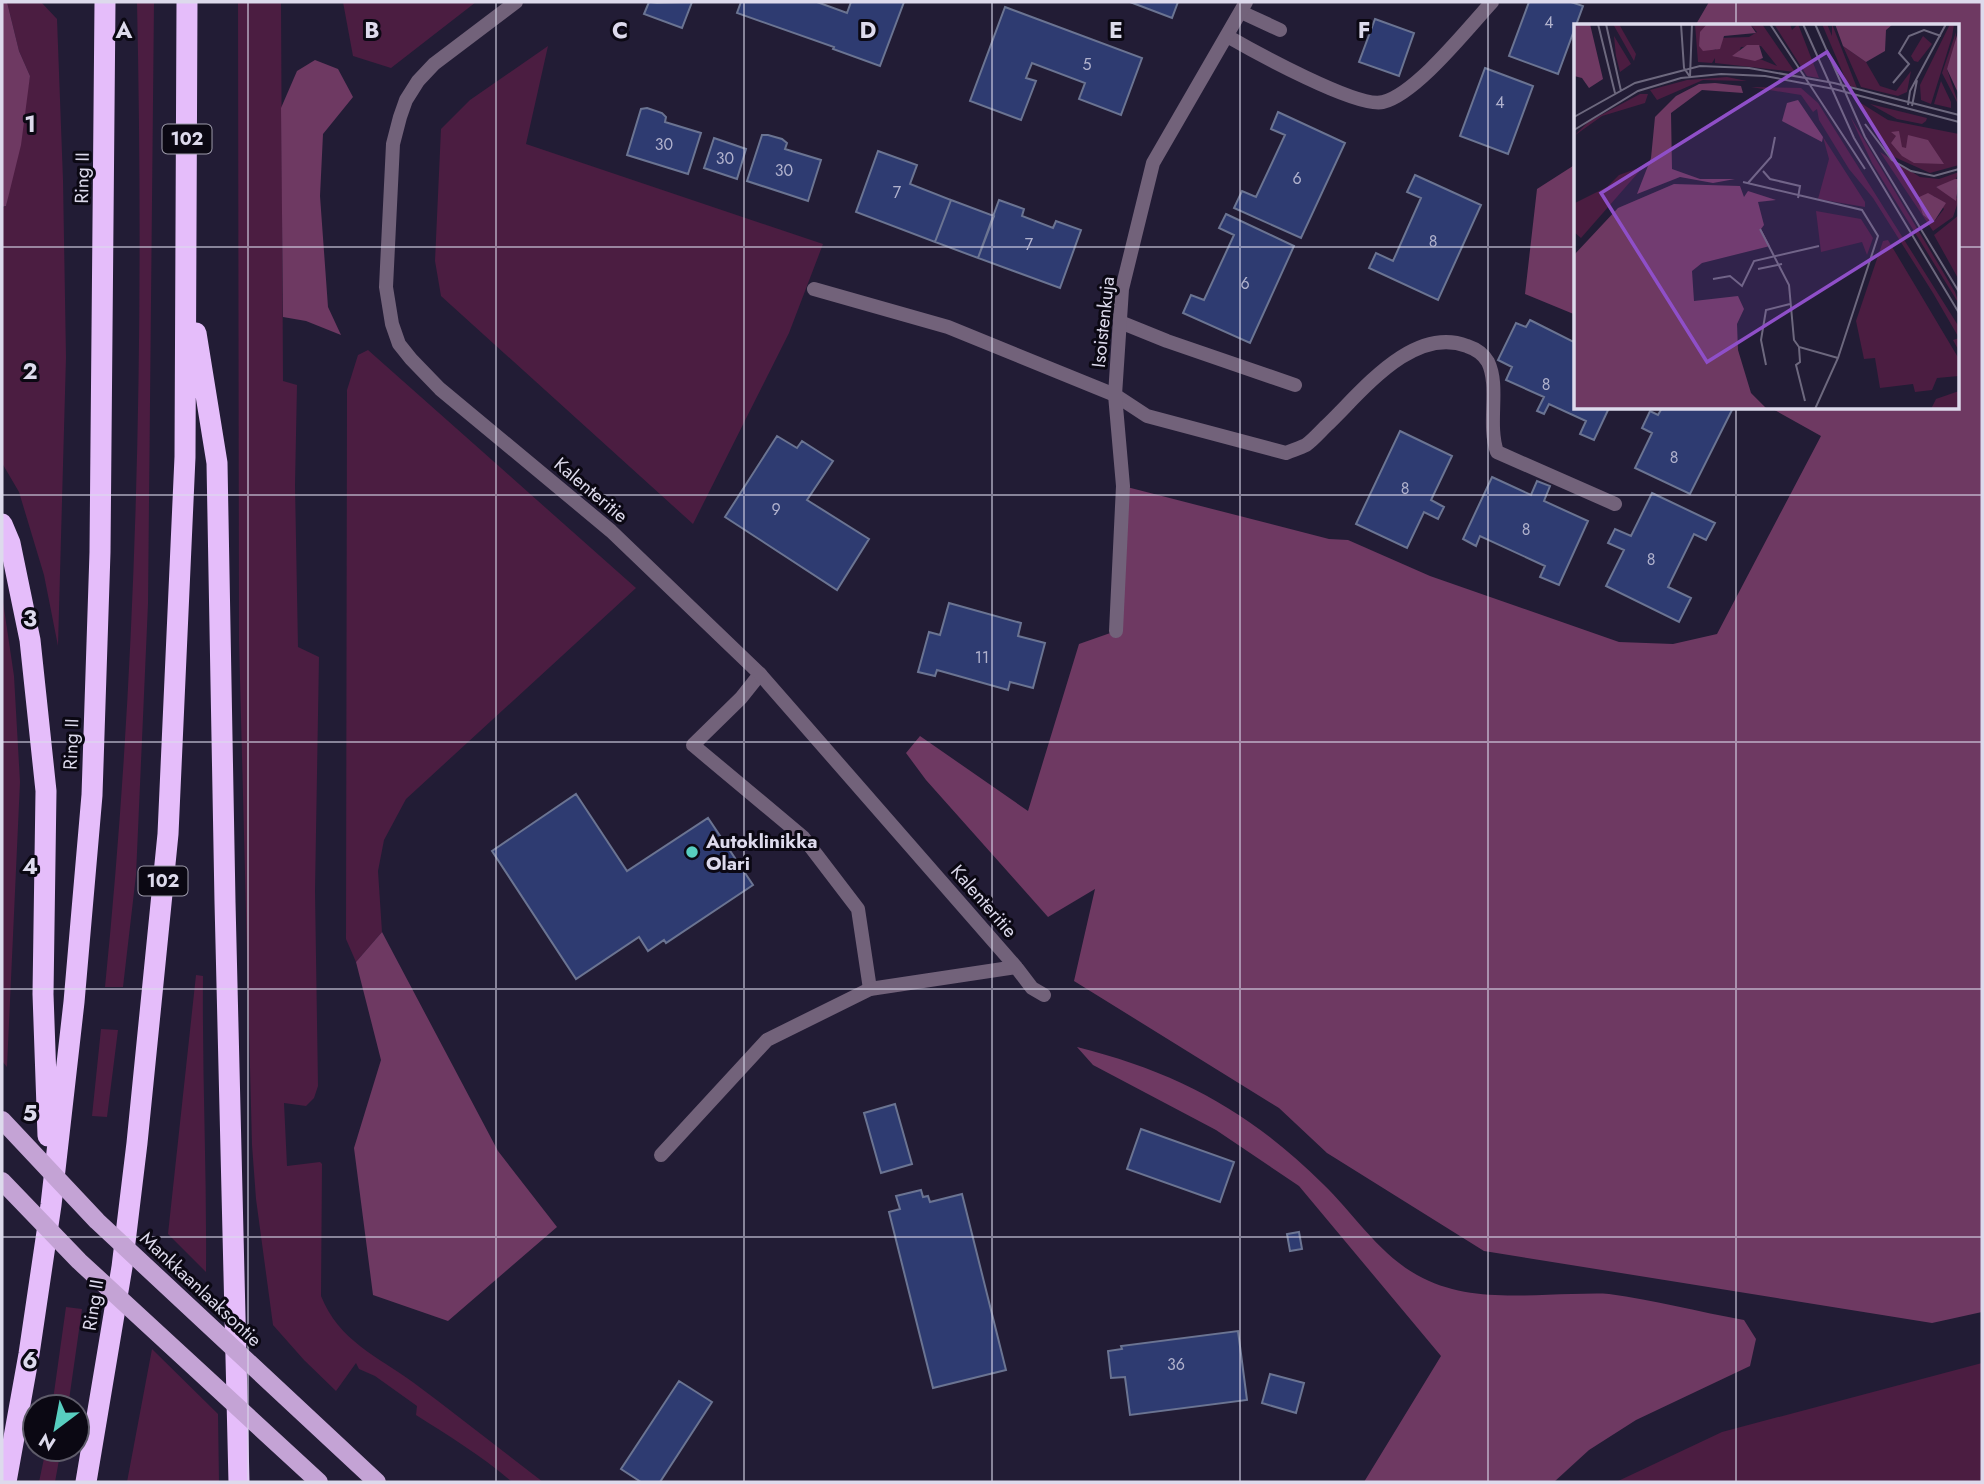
<svg xmlns="http://www.w3.org/2000/svg" width="1984" height="1484" font-family="Jost,sans-serif">
  <style>
    .green { fill: #4b1d41 }
    .forest { fill: #6e3962 }
    .building { fill: #2e3b71; stroke: #6b7492; stroke-width: 2 }
    .lines { fill: none; stroke-linecap: round; stroke-linejoin: round }
    .lane { stroke: #72627a; stroke-width: 14 }
    .street { stroke: #72627a; stroke-width: 14 }
    .highway { stroke: #e5bdfa; stroke-width: 21 }
    .primary-bridge { stroke: #c4a3d5; stroke-width: 18 }
    .grid { fill: none; stroke: #dddaec; stroke-width: 2; stroke-opacity: 0.55 }
    .poi-dot { fill: #58cec0; stroke: #0b0813; stroke-width: 2.5 }
    .labels { text-anchor: middle; dominant-baseline: central; stroke-width: 6; stroke-linejoin: round; paint-order: stroke }
    .number-label { font-size: 16px; fill: #b1b2cd }
    .shield { fill: #0b0813; stroke: #9e9bab; stroke-width: 2 }
    .shield-label { font-size: 18px; font-weight: bold; fill: #dddaec }
    .street-label { font-size: 19px; fill: #dddaec; stroke: #0b0813 }
    .poi-label { font-size: 19px; font-weight: bold; fill: #dddaec; stroke: #0b0813; text-anchor: start }
    .inset-road { fill: none; stroke: #6d687e; stroke-width: 2 }
    .view { fill: #8f4fc8; fill-opacity: 0.15; stroke: #8f4fc8; stroke-width: 3.5 }
    .inset-edge { fill: none; stroke: #dddaec; stroke-width: 3.5 }
    .grid-label { font-size: 23px; text-anchor: middle; font-weight: bold; fill: #dddaec; stroke: #0b0813; stroke-width: 6; stroke-linejoin: round; paint-order: stroke }
  </style>
  <rect width="100%" height="100%" fill="#221c35"/>
  <path class="green" d="M 7,2 L 41,2 L 57,19 L 63,180 L 66,357 L 58,646 L 44,575 L 19,492 L 2,463 L 2,208 L 6,206 L 30,76 L 19,51 Z
    M 137,2 L 154,2 L 148,604 L 136,875 L 123,987 L 105,987 C 138,660 144,330 137,2 Z
    M 238,2 L 281,2 L 283,381 L 297,385 L 295,485 L 298,647 L 319,657 L 315,891 L 318,1086 L 314,1098 L 306,1106 L 284,1103 L 287,1166 L 320,1162 L 322,1164 L 321,1296 C 339,1341 377,1356 414,1383 C 457,1415 500,1449 543,1482 L 512,1482 C 482,1456 449,1436 416,1415 L 417,1406 L 375,1376 L 359,1369 L 356,1363 L 336,1391 L 304,1360 L 273,1325 L 256,1199 L 252,1145 L 239,640 Z
    M 343,2 L 476,2 L 391,68 L 353,56 Z
    M 548,46 L 526,144 L 823,244 L 789,333 L 693,524 L 441,296 L 435,261 L 441,129 L 470,100 Z
    M 368,350 L 636,588 L 406,799 L 384,840 L 378,871 L 382,932 L 356,962 L 346,939 L 347,390 L 358,355 Z
    M 2,595 L 14,676 L 20,782 L 7,1067 L 2,1061 Z
    M 196,975 L 203,976 C 202,1075 207,1173 206,1272 L 168,1234 Z
    M 101,1029 L 118,1030 L 107,1117 L 92,1116 Z
    M 66,1307 L 82,1309 L 68,1407 L 52,1407 Z
    M 152,1349 L 218,1414 L 219,1482 L 127,1482 Z
    M 1982,1363 L 1982,1482 L 1616,1482 L 1722,1432 Z
    M 46,1449 L 61,1449 L 55,1482 L 39,1482 Z"/>
  <path class="forest" d="M 2,2 L 7,2 L 19,51 L 30,76 L 21,145 L 6,206 L 2,207 Z
    M 1709,2 L 1982,2 L 1982,1312 L 1932,1323 L 1484,1251 L 1327,1153 L 1279,1108 L 1074,981 L 1095,889 L 1048,917 L 926,780 L 906,753 L 920,736 L 1028,811 L 1079,644 L 1116,631 L 1123,486 L 1329,539 L 1348,540 L 1430,576 L 1619,642 L 1673,644 L 1717,634 L 1821,436 L 1771,408 L 1958,408 L 1958,26 L 1695,26 Z
    M 315,60 L 338,69 L 353,97 L 323,134 L 320,196 L 328,307 L 341,335 L 306,321 L 283,317 L 281,108 L 297,71 Z
    M 1576,164 L 1576,315 L 1525,294 L 1537,189 Z
    M 382,932 L 498,1151 L 557,1227 L 448,1321 L 373,1295 L 354,1148 L 381,1060 L 356,962 Z
    M 1077,1047 C 1177,1072 1249,1111 1323,1184 C 1353,1213 1379,1254 1417,1275 C 1465,1302 1520,1295 1572,1294 C 1584,1294 1597,1293 1609,1294 C 1654,1300 1699,1312 1744,1320 L 1756,1339 L 1750,1366 L 1636,1420 L 1589,1450 L 1554,1482 L 1364,1482 L 1441,1356 L 1299,1186 L 1216,1130 L 1093,1065 Z"/>
  <path class="building" d="M 649,2 L 657,3 L 692,2 L 682,28 L 644,14 Z
    M 741,2 L 817,2 L 847,13 L 851,2 L 904,2 L 880,66 L 833,49 L 834,47 L 737,13 Z
    M 1130,2 L 1178,2 L 1172,18 Z
    M 1529,2 L 1571,2 L 1583,6 L 1558,74 L 1509,56 Z
    M 1005,7 L 1142,58 L 1121,115 L 1079,99 L 1085,83 L 1032,63 L 1026,78 L 1036,81 L 1021,120 L 970,101 Z
    M 1375,19 L 1414,33 L 1399,76 L 1359,62 Z
    M 1485,68 L 1533,86 L 1508,154 L 1460,136 Z
    M 647,108 L 662,113 L 666,117 L 665,122 L 701,133 L 688,174 L 627,155 L 641,109 Z
    M 1278,112 L 1345,143 L 1301,238 L 1234,208 L 1242,191 L 1256,197 L 1285,135 L 1271,129 Z
    M 762,135 L 768,135 L 782,139 L 787,143 L 785,149 L 821,160 L 808,201 L 747,181 Z
    M 714,138 L 746,149 L 737,179 L 704,168 Z
    M 878,151 L 917,165 L 910,184 L 951,200 L 935,242 L 856,212 Z
    M 1415,175 L 1481,205 L 1438,300 L 1369,268 L 1376,253 L 1393,261 L 1421,198 L 1407,192 Z
    M 951,200 L 994,216 L 978,258 L 935,242 Z
    M 999,200 L 1024,209 L 1022,216 L 1053,228 L 1056,221 L 1081,230 L 1060,288 L 978,258 Z
    M 1226,214 L 1294,246 L 1250,343 L 1183,313 L 1191,295 L 1204,300 L 1234,235 L 1219,228 Z
    M 1530,320 L 1576,343 L 1576,408 L 1609,408 L 1594,440 L 1580,434 L 1586,421 L 1549,404 L 1544,414 L 1537,411 L 1544,397 L 1506,380 L 1512,367 L 1498,360 L 1516,323 L 1526,327 Z
    M 1662,408 L 1733,408 L 1690,494 L 1635,468 L 1652,433 L 1642,428 L 1650,411 L 1658,415 Z
    M 1400,431 L 1452,456 L 1431,500 L 1444,507 L 1438,519 L 1424,512 L 1407,548 L 1356,524 Z
    M 777,436 L 797,448 L 802,441 L 833,461 L 807,500 L 869,539 L 837,590 L 725,517 Z
    M 1492,477 L 1531,495 L 1537,481 L 1550,486 L 1544,501 L 1588,521 L 1559,585 L 1540,577 L 1545,566 L 1480,536 L 1476,546 L 1463,539 Z
    M 1652,493 L 1715,523 L 1706,540 L 1694,534 L 1668,587 L 1691,598 L 1679,622 L 1606,586 L 1624,550 L 1608,543 L 1615,529 L 1631,536 Z
    M 949,603 L 1021,623 L 1018,636 L 1045,643 L 1033,688 L 1010,682 L 1008,690 L 937,670 L 935,676 L 918,672 L 929,632 L 940,635 Z
    M 576,794 L 627,871 L 708,818 L 753,885 L 666,943 L 664,940 L 648,951 L 639,937 L 576,979 L 492,851 Z
    M 895,1104 L 912,1164 L 881,1173 L 864,1113 Z
    M 1141,1129 L 1234,1162 L 1220,1202 L 1127,1169 Z
    M 921,1190 L 923,1197 L 928,1196 L 930,1202 L 962,1194 L 1006,1370 L 933,1388 L 889,1212 L 900,1209 L 896,1196 Z
    M 1299,1232 L 1302,1249 L 1290,1251 L 1287,1234 Z
    M 1238,1331 L 1247,1400 L 1130,1415 L 1125,1377 L 1111,1378 L 1108,1351 L 1122,1349 L 1121,1346 Z
    M 1270,1374 L 1304,1383 L 1296,1413 L 1262,1403 Z
    M 679,1381 L 712,1402 L 660,1482 L 641,1482 L 621,1469 Z"/>
  <g class="lines">
    <path class="lane" d="M 1241,12 L 1280,30
      M 1227,36 C 1253,51 1358,109 1383,102 C 1416,94 1468,28 1492,2
      M 814,289 L 948,327 L 1115,395 L 1147,416 L 1286,453 C 1293,450 1300,448 1306,445 C 1313,440 1320,432 1326,426 C 1361,393 1412,325 1467,346 C 1476,349 1483,353 1488,362 C 1500,387 1487,423 1497,452 L 1615,504
      M 1120,322 L 1167,341 L 1295,385
      M 760,674 L 741,698 L 693,745 L 803,837 L 858,909 L 870,989"/>
    <path class="street" d="M 516,2 L 434,64 L 418,81 L 406,100 L 400,117 L 393,144 L 386,287 L 392,324 L 399,344 L 411,359 L 440,389 L 611,531 L 760,674 L 1016,967 L 1032,988 L 1044,995
      M 1116,631 L 1123,486 L 1115,395 L 1122,289 L 1153,163 L 1246,2
      M 661,1155 L 767,1040 L 870,989 L 1016,967"/>
    <path class="highway" d="M 196,333 L 217,463 L 225,902 L 239,1482
      M 2,524 L 10,543 L 30,640 L 46,791 L 43,994 L 48,1136
      M 6,1482 L 29,1354 L 51,1205 L 74,1002 L 92,795 L 100,552 L 105,2
      M 86,1482 L 122,1267 L 137,1143 L 168,834 L 185,457 L 187,2"/>
    <path class="primary-bridge" d="M 2,1120 L 97,1221 L 377,1482
      M 2,1181 L 79,1261 L 319,1482"/>
  </g>
  <path class="grid" d="M 248,2 L 248,1482M 496,2 L 496,1482M 744,2 L 744,1482M 992,2 L 992,1482M 1240,2 L 1240,1482M 1488,2 L 1488,1482M 1736,2 L 1736,26M 2,247 L 1576,247M 1958,247 L 1982,247M 1736,408 L 1736,1482M 2,495 L 1982,495M 2,742 L 1982,742M 2,989 L 1982,989M 2,1237 L 1982,1237"/>
  <circle class="poi-dot" cx="692" cy="852" r="7"/>
  <g class="labels">
    <g class="number-label">
      <text x="1549" y="22">4</text>
      <text x="1087" y="64">5</text>
      <text x="1500" y="102">4</text>
      <text x="664" y="144">30</text>
      <text x="725" y="158">30</text>
      <text x="784" y="170">30</text>
      <text x="1297" y="178">6</text>
      <text x="897" y="192">7</text>
      <text x="1433" y="241">8</text>
      <text x="1029" y="244">7</text>
      <text x="1245" y="283">6</text>
      <text x="1546" y="384">8</text>
      <text x="1674" y="457">8</text>
      <text x="1405" y="488">8</text>
      <text x="776" y="509">9</text>
      <text x="1526" y="529">8</text>
      <text x="1651" y="559">8</text>
      <text x="982" y="657">11</text>
      <text x="1176" y="1364">36</text>
    </g>
    <g class="shield">
      <rect x="162.5" y="124.5" width="49" height="29" rx="5"/>
      <rect x="138.5" y="866.5" width="49" height="29" rx="5"/>
    </g>
    <g class="shield-label">
      <text x="187" y="139">102</text>
      <text x="163" y="881">102</text>
    </g>
    <g class="street-label">
      <text transform="translate(82 178) rotate(-89)">Ring II</text>
      <text transform="translate(1103 322) rotate(-84)">Isoistenkuja</text>
      <text transform="translate(591 490) rotate(40)">Kalenteritie</text>
      <text transform="translate(71 744) rotate(-88)">Ring II</text>
      <text transform="translate(984 901) rotate(49)">Kalenteritie</text>
      <text transform="translate(201 1289) rotate(43)">Mankkaanlaaksontie</text>
      <text transform="translate(93 1305) rotate(-81)">Ring II</text>
    </g>
    <g class="poi-label">
      <text x="706" y="841">Autoklinikka<tspan x="706" dy="22">Olari</tspan></text>
    </g>
  </g>
  <g transform="translate(1574 24)">
    <rect width="385" height="385" fill="#221c35"/>
    <path d="M 39,0 L 45,0 L 50,9 L 62,30 L 60,37 ZM 121,0 L 133,0 L 125,22 L 142,26 L 145,14 L 175,13 L 183,8 L 176,0 L 188,0 L 221,48 L 141,39 L 141,34 L 138,39 L 124,38 ZM 187,22 L 203,42 L 186,35 L 162,33 L 167,23 ZM 200,0 L 216,0 L 218,6 L 224,0 L 245,54 L 233,52 ZM 248,0 L 253,0 L 258,12 L 258,0 L 283,64 L 274,61 ZM 376,0 L 380,0 L 378,13 L 357,80 L 347,76 L 346,61 ZM 382,8 L 381,28 L 373,45 L 385,82 L 368,49 ZM 40,12 L 57,40 L 46,48 L 42,32 ZM 349,12 L 358,20 L 344,38 L 340,37 L 337,32 ZM 269,22 L 292,38 L 306,62 L 322,67 L 337,47 L 333,68 L 324,72 L 287,63 ZM 153,53 L 173,57 L 129,56 L 83,76 L 76,66 L 113,56 ZM 367,57 L 377,78 L 377,84 L 360,80 ZM 177,63 L 227,64 L 244,79 L 380,295 L 385,303 L 385,327 L 379,316 L 385,314 L 359,269 L 299,174 L 275,145 L 245,96 L 243,85 L 239,88 L 227,71 ZM 66,70 L 74,70 L 71,79 L 28,92 L 0,112 L 14,98 ZM 282,76 L 314,96 L 385,110 L 385,141 L 356,149 L 318,132 ZM 296,80 L 353,94 L 352,97 L 348,100 L 323,95 ZM 276,92 L 381,268 L 385,280 L 298,139 ZM 249,113 L 291,178 L 291,183 L 244,175 L 255,135 ZM 306,128 L 346,153 L 365,155 L 385,148 L 380,159 L 362,163 L 385,175 L 379,193 L 359,207 ZM 360,172 L 370,185 L 359,199 L 349,191 L 343,174 ZM 70,142 L 7,214 L 0,208 L 1,179 L 33,163 L 45,151 ZM 242,187 L 287,195 L 299,214 L 293,231 L 288,218 L 247,228 ZM 385,191 L 385,256 L 360,211 ZM 314,216 L 385,335 L 385,352 L 363,354 L 358,366 L 341,368 L 339,360 L 306,364 L 301,334 L 290,335 L 282,297 L 309,217 ZM 385,367 L 385,385 L 357,385 L 362,375 Z" fill="#4b1d41" fill-rule="evenodd"/>
    <path d="M 0,0 L 16,0 L 29,55 L 15,64 L 8,54 L 0,52 ZM 133,0 L 176,0 L 182,9 L 150,12 L 146,25 L 129,27 L 125,22 L 126,8 ZM 261,0 L 319,0 L 312,6 L 311,27 L 292,38 L 269,22 ZM 384,8 L 385,10 L 385,71 L 373,45 ZM 173,21 L 185,21 L 189,34 L 181,37 L 158,32 ZM 141,59 L 167,62 L 169,69 L 128,66 L 97,89 L 98,145 L 126,155 L 161,155 L 139,159 L 106,153 L 63,170 L 77,134 L 81,93 L 102,72 L 125,60 ZM 224,76 L 249,113 L 248,118 L 208,97 L 213,79 ZM 325,107 L 328,123 L 332,124 L 334,111 L 354,116 L 370,140 L 340,139 L 328,132 L 317,119 L 322,112 L 317,108 ZM 381,155 L 385,155 L 382,177 L 362,163 ZM 100,160 L 166,162 L 170,173 L 174,167 L 202,176 L 184,178 L 190,201 L 187,205 L 196,222 L 128,239 L 118,247 L 120,277 L 164,272 L 170,285 L 163,300 L 164,326 L 177,369 L 192,384 L 211,385 L 0,385 L 0,231 L 44,184 ZM 354,169 L 372,179 L 359,199 L 349,191 L 343,174 Z" fill="#6e3962"/>
    <path class="inset-road" d="M 24,0 L 41,69M 32,0 L 47,67M 107,0 L 110,44 L 116,53M 196,0 L 291,145M 229,0 L 280,114 L 385,289M 241,0 L 291,113 L 385,268M 116,53 L 118,0M 319,59 L 335,40 L 325,29 L 335,12 L 350,6 L 367,12M 334,81 L 336,67 L 372,0M 338,82 L 343,56M 0,93 L 61,59 L 126,42 L 175,44 L 260,59 L 385,91M 291,100 L 318,136 L 337,147 L 360,152 L 385,145M 0,106 L 64,67 L 107,54 L 147,50 L 191,52 L 260,65 L 385,98M 189,147 L 196,155 L 226,162 L 224,174M 169,158 L 288,186 L 304,212 L 264,334 L 241,385M 174,159 L 197,133 L 201,113M 186,205 L 215,261 L 220,316 L 225,323 L 264,334M 184,245 L 208,240M 139,255 L 156,252 L 168,262 L 180,237 L 245,222M 225,323 L 226,338 L 222,341 L 231,377M 192,341 L 187,316 L 192,286 L 216,280"/>
    <path class="view" d="M 253,28 L 358,197 L 133,338 L 27,169 Z"/>
    <rect width="385" height="385" class="inset-edge"/>
  </g>
  <g class="grid-label">
    <text x="124" y="38">A</text>
    <text x="372" y="38">B</text>
    <text x="620" y="38">C</text>
    <text x="868" y="38">D</text>
    <text x="1116" y="38">E</text>
    <text x="1364" y="38">F</text>
    <text x="30" y="132">1</text>
    <text x="30" y="379">2</text>
    <text x="30" y="626">3</text>
    <text x="30" y="874">4</text>
    <text x="30" y="1121">5</text>
    <text x="30" y="1368">6</text>
  </g>
  <rect width="1984" height="1484" fill="none" stroke="#dddaec" stroke-width="7"/>
  <g transform="translate(56 1428) rotate(212)"><circle r="33" fill="#0b0813" stroke="#5f5c6a" stroke-width="2"/>
  <path d="M0-5L12 26L0 18L-12 26Z" fill="#58cec0"/>
  <text y="-10" font-size="19" font-weight="bold" text-anchor="middle" fill="#dddaec">N</text>
  </g>
</svg>
